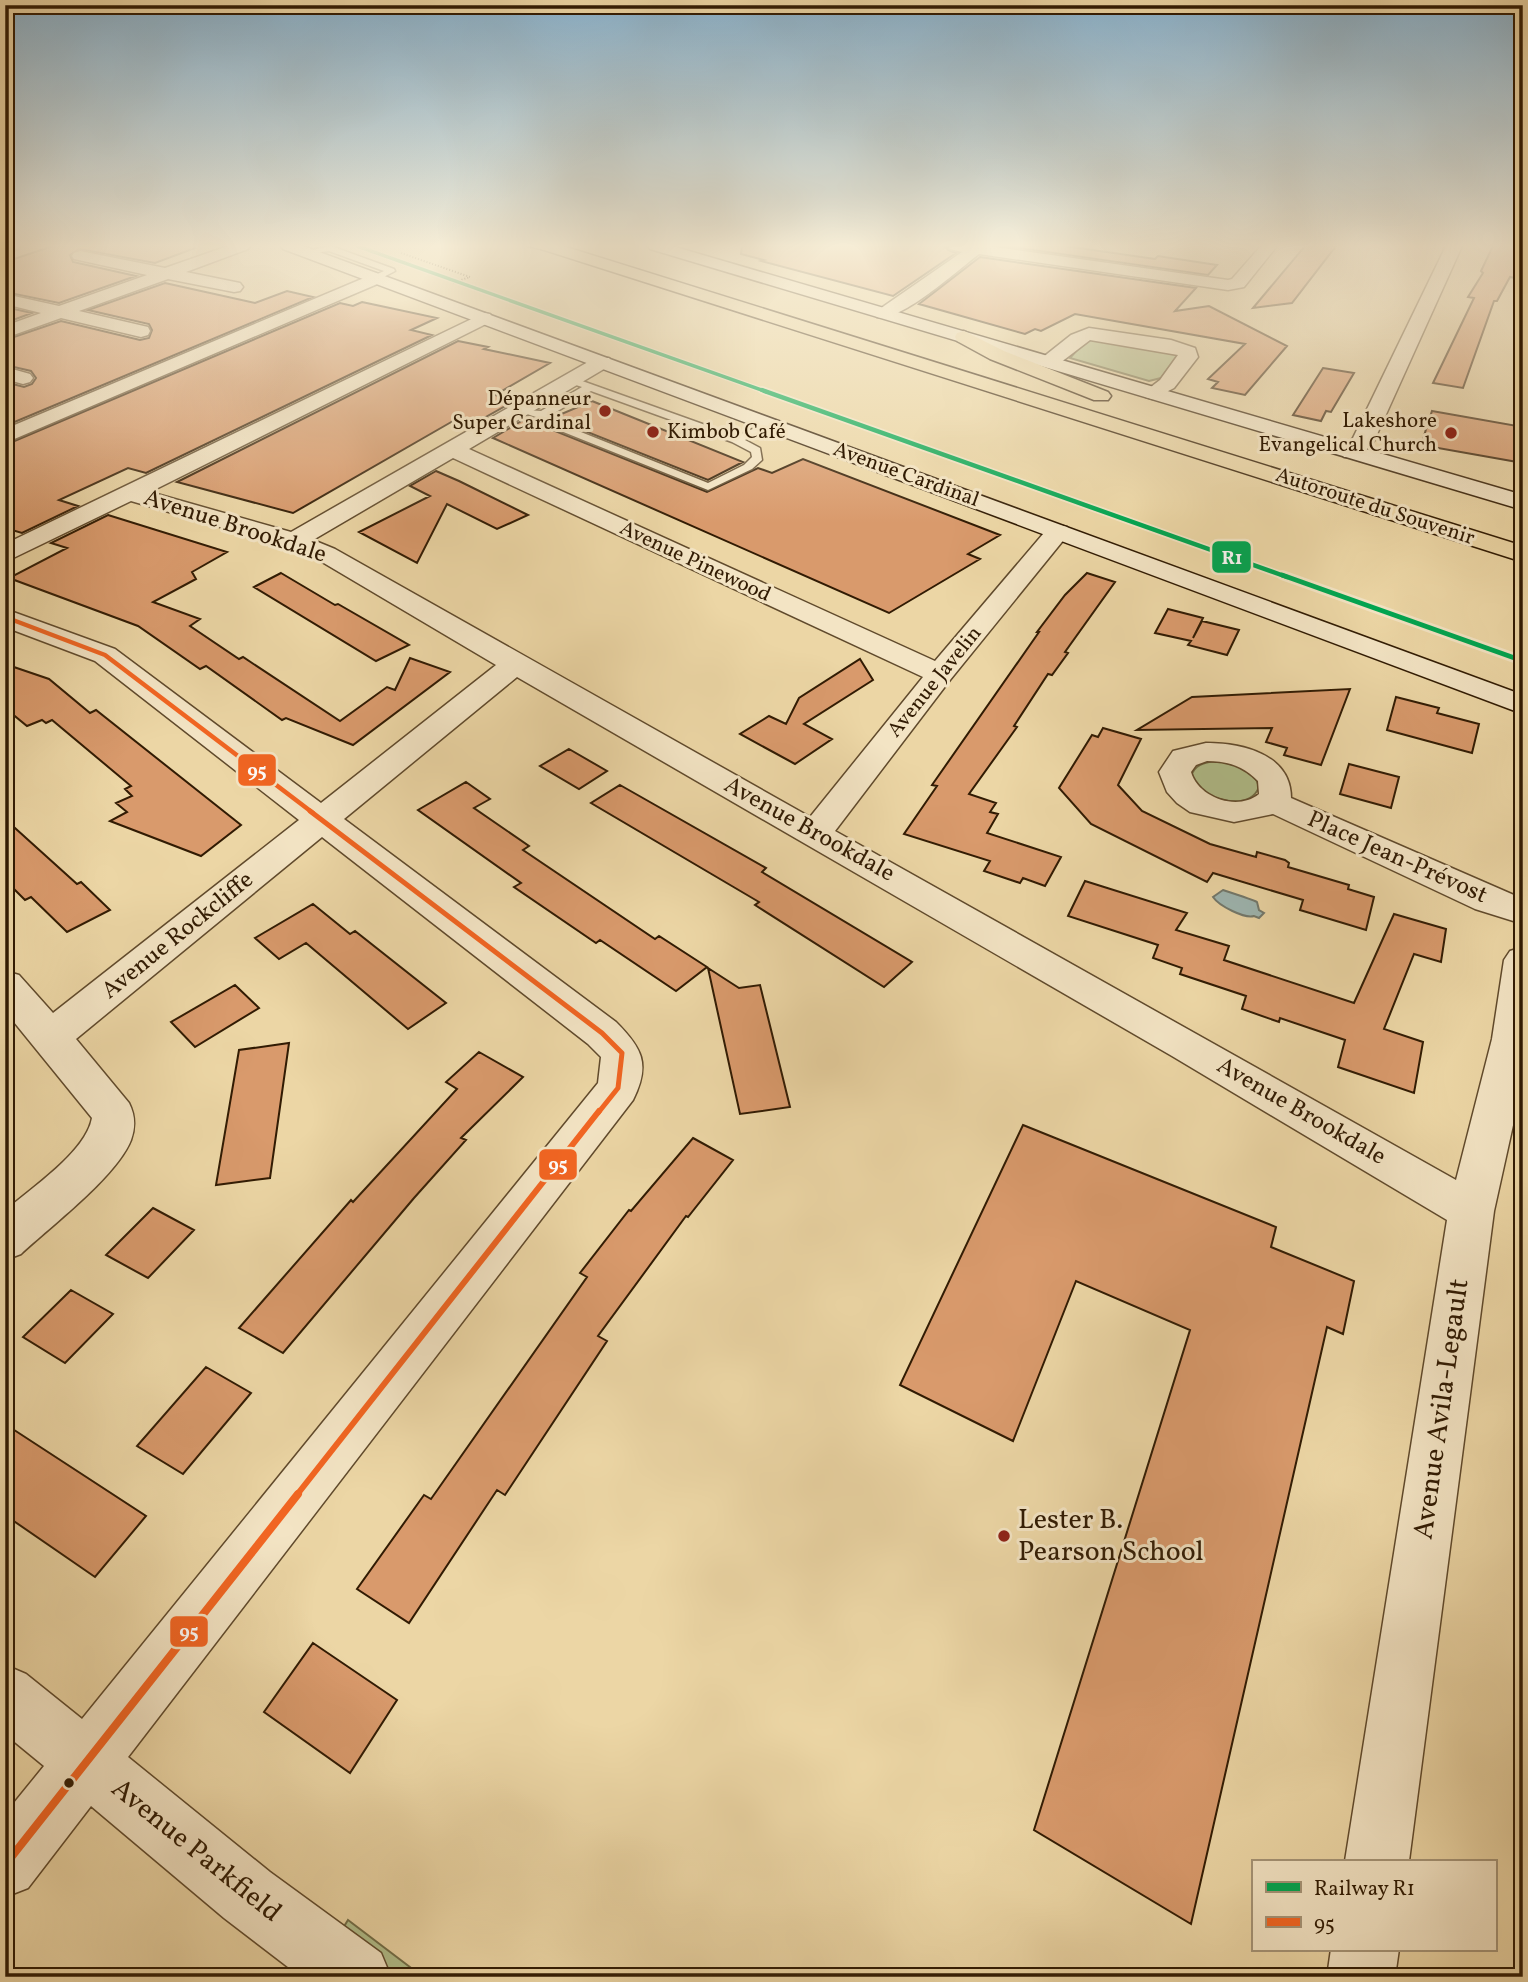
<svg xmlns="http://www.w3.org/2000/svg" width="1528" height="1982" font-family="Vollkorn,serif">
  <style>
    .green { fill: #b1bf8b; stroke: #716d47; stroke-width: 2 }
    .water { fill: #9db6b2; stroke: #72786c; stroke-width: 2 }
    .building { fill: #d99a6c; stroke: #311b03; stroke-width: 2 }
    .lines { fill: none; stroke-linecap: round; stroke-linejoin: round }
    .service-casing { stroke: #604a2c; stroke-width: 3 }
    .minor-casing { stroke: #604a2c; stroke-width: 3 }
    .secondary-casing { stroke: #311b03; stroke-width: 3 }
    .motorway-casing { stroke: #311b03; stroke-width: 3 }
    .path { stroke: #311b03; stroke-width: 2; stroke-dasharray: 1 2; stroke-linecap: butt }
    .service { fill: #f3e4c4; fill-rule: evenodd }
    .minor { fill: #f3e4c4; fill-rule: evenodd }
    .secondary { fill: #f3e4c4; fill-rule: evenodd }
    .motorway { fill: #ecd6a5; fill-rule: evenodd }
    .bus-1-far3-casing { stroke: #f3e4c4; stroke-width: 9 }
    .bus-1-far2-casing { stroke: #f3e4c4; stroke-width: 10 }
    .bus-1-far1-casing { stroke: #f3e4c4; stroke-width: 11 }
    .bus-1-casing { stroke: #f3e4c4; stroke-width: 13 }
    .bus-1-far3 { stroke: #f26522; stroke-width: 4.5 }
    .bus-1-far2 { stroke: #f26522; stroke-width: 5 }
    .bus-1-far1 { stroke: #f26522; stroke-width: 6 }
    .bus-1 { stroke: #f26522; stroke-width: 8 }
    .rail-1-far2-casing { stroke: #f3e4c4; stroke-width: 6 }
    .rail-1-far1-casing { stroke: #f3e4c4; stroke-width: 8 }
    .rail-1-casing { stroke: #f3e4c4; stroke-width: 10 }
    .rail-1-far2 { stroke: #00a651; stroke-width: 3.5 }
    .rail-1-far1 { stroke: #00a651; stroke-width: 4.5 }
    .rail-1 { stroke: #00a651; stroke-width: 5 }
    .poi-dot { fill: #8f2418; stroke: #f3e4c4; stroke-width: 2.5 }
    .bus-dot { fill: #311b03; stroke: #f3e4c4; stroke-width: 2.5 }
    .labels { text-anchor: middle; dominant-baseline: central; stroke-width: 6; stroke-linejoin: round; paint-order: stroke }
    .far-poi-label { font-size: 21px; fill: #311b03; stroke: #f3e4c4; text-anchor: end }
    .far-street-label { font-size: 21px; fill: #311b03; stroke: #f3e4c4 }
    .street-label { font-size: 24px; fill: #311b03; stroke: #f3e4c4 }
    .near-street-label { font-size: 28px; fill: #311b03; stroke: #f3e4c4 }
    .near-poi-label { font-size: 28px; fill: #311b03; stroke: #f3e4c4; text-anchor: start }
    .line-badge { stroke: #f3e4c4; stroke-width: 2.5 }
    .badge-label { font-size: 19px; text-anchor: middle; font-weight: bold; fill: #fff }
  </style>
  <rect width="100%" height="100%" fill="#ecd6a5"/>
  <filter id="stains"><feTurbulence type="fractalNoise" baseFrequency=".00286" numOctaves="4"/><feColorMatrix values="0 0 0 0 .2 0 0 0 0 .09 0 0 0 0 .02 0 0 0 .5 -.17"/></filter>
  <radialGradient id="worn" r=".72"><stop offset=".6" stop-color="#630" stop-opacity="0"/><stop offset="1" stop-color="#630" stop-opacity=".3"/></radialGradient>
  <path class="green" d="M 1087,339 L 1178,353 L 1178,355 L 1161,378 L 1149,381 L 1070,358 Z
    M 1215,761 C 1233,763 1255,768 1259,787 C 1250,810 1215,801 1200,790 C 1196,786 1194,780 1191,776 C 1195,764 1204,763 1215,761 Z
    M 348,1920 L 423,1977 L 313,1977 Z"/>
  <path class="water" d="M 1223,890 C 1226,891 1254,900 1257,902 L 1259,910 L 1264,913 L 1259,918 L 1254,916 C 1245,919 1219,906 1213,897 Z"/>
  <path class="building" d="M 53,246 L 195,246 L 195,248 L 155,263 L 79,249 L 70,255 L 73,262 L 136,276 L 59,303 L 5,292 L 5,262 Z
    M 742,246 L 945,246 L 948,250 L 956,253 L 893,296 L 761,261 L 764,260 L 741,254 Z
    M 1005,246 L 1065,246 L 1155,259 L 1158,256 L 1217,265 L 1208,275 Z
    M 1305,246 L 1336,246 L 1292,303 L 1253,308 Z
    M 1493,246 L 1523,246 L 1523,253 L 1515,267 L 1515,278 L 1510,277 L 1497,301 L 1494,301 L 1463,388 L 1433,383 L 1474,298 L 1468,297 L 1483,273 L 1481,271 Z
    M 980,257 L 1196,288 L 1175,311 L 1209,306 L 1287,346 L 1245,395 L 1212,388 L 1218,382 L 1208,379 L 1245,344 L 1075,314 L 1041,331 L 1035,329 L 1025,334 L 919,304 Z
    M 165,283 L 255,303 L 287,291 L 313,297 L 5,426 L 5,382 L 24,387 L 32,384 L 36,378 L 31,371 L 5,365 L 5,340 L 61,321 L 140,340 L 149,338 L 152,330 L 149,324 L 88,310 Z
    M 362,302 L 437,318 L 411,330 L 432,335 L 146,473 L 128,468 L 59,500 L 78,506 L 22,533 L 5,528 L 5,445 L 340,303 L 353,306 Z
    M 5,307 L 32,313 L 5,323 Z
    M 458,341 L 488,347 L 484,349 L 550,363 L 495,395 L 516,400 L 468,427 L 453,421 L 293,513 L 177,482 Z
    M 1323,368 L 1354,373 L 1331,412 L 1326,411 L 1321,421 L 1293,415 Z
    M 592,401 L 743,462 L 708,480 L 552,418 Z
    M 1432,411 L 1523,427 L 1523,463 L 1421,445 Z
    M 528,417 L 533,419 L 535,423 L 707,492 L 758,468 L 772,473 L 803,459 L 1000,535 L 968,554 L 980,559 L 889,613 L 493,438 Z
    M 436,471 L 459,481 L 528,515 L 497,529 L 447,504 L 417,563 L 359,532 L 430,496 L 410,486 Z
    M 108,515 L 227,552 L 192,572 L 196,579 L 153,602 L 200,619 L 190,626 L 239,659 L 243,657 L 340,721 L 387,687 L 395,690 L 410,658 L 450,672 L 353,745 L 286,718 L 282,720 L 206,666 L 200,669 L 138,626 L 9,578 L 67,548 L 51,543 Z
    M 281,573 L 335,605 L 338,604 L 409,645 L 376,661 L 254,587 Z
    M 1087,573 L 1115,582 L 1065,652 L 1068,653 L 1052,675 L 1048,674 L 1014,726 L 1017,727 L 969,794 L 996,803 L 990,812 L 998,814 L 987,833 L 1061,857 L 1045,886 L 1023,878 L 1020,883 L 984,871 L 990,861 L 904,834 L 937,786 L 932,785 L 1039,632 L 1037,632 L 1065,595 Z
    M 1168,609 L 1203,618 L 1193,638 L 1202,621 L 1239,630 L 1227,655 L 1188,645 L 1191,641 L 1155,633 Z
    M 860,659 L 873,680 L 804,724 L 832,739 L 795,764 L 740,734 L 769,716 L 786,724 L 799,698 Z
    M 5,664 L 49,679 L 90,713 L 96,710 L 241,825 L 201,856 L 110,821 L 127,812 L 116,803 L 132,796 L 125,789 L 131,786 L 52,720 L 46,723 L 42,720 L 27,726 L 5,708 Z
    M 1350,689 L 1321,765 L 1284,755 L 1287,748 L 1266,742 L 1272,728 L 1137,730 L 1192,697 Z
    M 1396,697 L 1439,708 L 1437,713 L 1479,724 L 1472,753 L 1387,730 Z
    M 1103,728 L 1141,739 L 1118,785 L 1142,811 L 1210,844 L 1256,857 L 1257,852 L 1285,860 L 1289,863 L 1288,867 L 1349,885 L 1348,889 L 1374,897 L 1366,930 L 1300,910 L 1303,900 L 1213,873 L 1207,882 L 1091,824 L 1059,788 L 1092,735 L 1098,737 Z
    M 569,749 L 607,771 L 579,789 L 540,766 Z
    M 1349,764 L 1399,777 L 1391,808 L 1340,794 Z
    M 466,782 L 490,799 L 474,808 L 529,846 L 523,850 L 655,939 L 659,936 L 707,967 L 676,991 L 600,940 L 596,943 L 514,887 L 521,883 L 418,810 Z
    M 620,785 L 766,868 L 762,872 L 912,962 L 884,987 L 755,905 L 759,902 L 591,803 Z
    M 5,819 L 77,884 L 81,882 L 110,910 L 67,932 L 31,897 L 25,900 L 5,880 Z
    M 1085,881 L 1187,913 L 1176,930 L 1229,946 L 1224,960 L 1354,1003 L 1394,914 L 1446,929 L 1441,962 L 1414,954 L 1384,1029 L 1423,1042 L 1414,1093 L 1338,1067 L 1345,1040 L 1280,1018 L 1279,1022 L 1242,1009 L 1246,996 L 1180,974 L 1182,968 L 1153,958 L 1158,945 L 1068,916 Z
    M 313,904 L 350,934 L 355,931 L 446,1003 L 408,1029 L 306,943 L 279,959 L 255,938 Z
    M 708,968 L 739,988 L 760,985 L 790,1107 L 740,1114 Z
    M 235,985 L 259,1008 L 195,1047 L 171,1022 Z
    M 289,1043 L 270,1178 L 216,1185 L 239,1050 Z
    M 479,1052 L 523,1077 L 461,1138 L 466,1140 L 414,1198 L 283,1353 L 239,1328 L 351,1200 L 353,1202 L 457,1089 L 446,1082 Z
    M 1023,1125 L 1276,1227 L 1271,1247 L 1354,1281 L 1343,1334 L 1327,1327 L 1191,1924 L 1034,1830 L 1190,1330 L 1076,1281 L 1013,1441 L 900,1385 Z
    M 693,1138 L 733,1160 L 688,1217 L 686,1216 L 598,1336 L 607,1341 L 505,1495 L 497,1490 L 409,1623 L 357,1589 L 424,1495 L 431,1499 L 587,1277 L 580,1273 L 629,1210 L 631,1211 Z
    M 153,1208 L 194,1230 L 148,1278 L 106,1255 Z
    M 71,1290 L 113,1314 L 65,1363 L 23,1337 Z
    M 206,1367 L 251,1393 L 183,1474 L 137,1446 Z
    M 5,1424 L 146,1516 L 95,1577 L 5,1515 Z
    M 313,1643 L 397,1700 L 350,1773 L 264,1712 Z"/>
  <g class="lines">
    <defs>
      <path id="service" d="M 331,246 L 394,269 L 395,271 L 376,281 L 373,276 L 384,271 L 329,251 L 306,254 L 302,252 Z
        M 527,246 L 543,246 L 569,252 L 565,254 Z
        M 571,377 L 736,436 L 767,423 L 776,425 L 745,440 L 760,448 L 762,460 L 752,469 L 708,490 L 536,421 L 536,417 L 527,414 L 527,410 L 541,411 L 582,387 L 567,382 L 567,378 ZM 591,391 L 732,442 L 751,452 L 752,457 L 744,465 L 708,483 L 546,418 Z"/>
      <path id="minor" d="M 5,246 L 20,246 L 18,249 L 5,253 Z
        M 228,246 L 250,246 L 248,249 L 186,272 L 240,283 L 243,287 L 240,291 L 234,292 L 168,279 L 79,311 L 148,327 L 150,331 L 148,335 L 141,337 L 61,318 L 5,338 L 5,326 L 41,313 L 5,304 L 5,294 L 59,306 L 147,275 L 74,259 L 72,256 L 74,253 L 80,251 L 165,268 Z
        M 948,246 L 988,246 L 1228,280 L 1232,279 L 1261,246 L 1277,246 L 1244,287 L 1228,290 L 979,254 C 959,269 900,323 877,317 L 874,313 L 962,252 L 950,249 Z
        M 1446,246 L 1462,246 L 1374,441 L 1360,457 L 1344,457 L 1341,452 L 1353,438 Z
        M 376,273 L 384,278 L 382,282 L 5,443 L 5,429 Z
        M 484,313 L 490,314 L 493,318 L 490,322 L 150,492 L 291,532 L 595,358 L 609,358 L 612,362 L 609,366 L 469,449 L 935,661 L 1049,527 L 1058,525 L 1067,527 L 1070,532 L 950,680 L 835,831 L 1456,1180 L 1492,1039 L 1504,960 L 1510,951 L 1523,947 L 1523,1080 L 1494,1211 L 1409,1861 L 1345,1861 L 1447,1220 L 1172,1056 L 517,677 L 344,819 L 616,1022 C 642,1048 651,1064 633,1100 L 128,1757 L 270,1872 L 381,1953 L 391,1977 L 301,1977 L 224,1918 L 91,1806 L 28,1888 L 5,1897 L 5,1814 L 44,1766 L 5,1734 L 5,1665 L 26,1674 L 82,1719 L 598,1083 L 601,1057 L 588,1044 L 322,837 L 76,1039 L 129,1103 C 135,1115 136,1126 131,1140 C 117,1176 51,1226 21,1254 L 5,1260 L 5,1211 C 31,1188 86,1152 92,1118 L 5,1011 L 5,971 L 19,975 L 53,1013 L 299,820 L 95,661 L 5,627 L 5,609 L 115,649 L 321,803 L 496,665 L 317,559 L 285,546 L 131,501 L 5,562 L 5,544 ZM 453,458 L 923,677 L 810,817 L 335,549 L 313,540 Z
        M 1089,328 L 1171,340 L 1195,348 L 1198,357 L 1174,388 L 1153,399 L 1146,397 L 1143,393 L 1160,380 L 1178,355 L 1090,340 L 1056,366 L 1042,366 L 1039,362 L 1042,358 L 1071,335 Z
        M 5,367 L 30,374 L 33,378 L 30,382 L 23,384 L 5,379 Z
        M 1206,743 C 1242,743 1291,754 1291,798 L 1523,899 L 1523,924 L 1475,909 L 1273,814 L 1234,822 L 1190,812 L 1177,803 L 1167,792 L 1159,772 L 1173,751 ZM 1207,761 C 1228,761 1243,766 1258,781 L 1259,794 C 1237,812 1198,797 1191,772 L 1196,765 Z
        M 1331,1949 L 1399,1949 L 1395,1977 L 1327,1977 Z"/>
      <path id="secondary" d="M 281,246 L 303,246 L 1523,695 L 1523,714 L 283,249 Z
        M 648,246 L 672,246 L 1523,495 L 1523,510 L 650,249 Z"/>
      <path id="motorway" d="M 539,246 L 563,246 L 1523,546 L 1523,562 L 541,249 Z
        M 964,331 L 1004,351 L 1108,392 L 1111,396 L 1108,400 L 1094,400 L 990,359 L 957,341 L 955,337 L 957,333 Z"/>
    </defs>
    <use href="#service" class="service-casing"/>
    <use href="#minor" class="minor-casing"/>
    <use href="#secondary" class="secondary-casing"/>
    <use href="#motorway" class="motorway-casing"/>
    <path class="path" d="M 401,253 L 470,277 L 452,283"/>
    <use href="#service" class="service"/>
    <use href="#minor" class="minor"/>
    <use href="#secondary" class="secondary"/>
    <use href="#motorway" class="motorway"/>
    <defs>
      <path id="bus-1-far3" d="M 5,617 L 105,655 L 313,813"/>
      <path id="bus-1-far2" d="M 310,811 L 602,1033 L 622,1053 L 618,1088 L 598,1113"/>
      <path id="bus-1-far1" d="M 296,1496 L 599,1111"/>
      <path id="bus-1" d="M 5,1865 L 298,1494"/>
    </defs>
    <use href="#bus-1-far3" class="bus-1-far3-casing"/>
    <use href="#bus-1-far2" class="bus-1-far2-casing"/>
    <use href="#bus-1-far1" class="bus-1-far1-casing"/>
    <use href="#bus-1" class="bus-1-casing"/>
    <use href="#bus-1-far3" class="bus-1-far3"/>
    <use href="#bus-1-far2" class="bus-1-far2"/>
    <use href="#bus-1-far1" class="bus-1-far1"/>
    <use href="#bus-1" class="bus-1"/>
    <defs>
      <path id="rail-1-far2" d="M 357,246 L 767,392"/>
      <path id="rail-1-far1" d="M 762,390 L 1287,577"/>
      <path id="rail-1" d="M 1282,575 L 1523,661"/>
    </defs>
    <use href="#rail-1-far2" class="rail-1-far2-casing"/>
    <use href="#rail-1-far1" class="rail-1-far1-casing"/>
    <use href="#rail-1" class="rail-1-casing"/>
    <use href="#rail-1-far2" class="rail-1-far2"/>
    <use href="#rail-1-far1" class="rail-1-far1"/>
    <use href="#rail-1" class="rail-1"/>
  </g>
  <linearGradient id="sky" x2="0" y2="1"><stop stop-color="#8ab5d2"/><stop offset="0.47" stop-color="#f6edd6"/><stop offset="1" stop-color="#f6edd6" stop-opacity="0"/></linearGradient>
  <rect width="1528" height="523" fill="url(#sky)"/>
  <g class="poi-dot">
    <circle cx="605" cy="411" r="7"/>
    <circle cx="653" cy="432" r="7"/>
    <circle cx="1451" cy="433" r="7"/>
    <circle cx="1004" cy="1536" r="7"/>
  </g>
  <circle class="bus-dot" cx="69" cy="1783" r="6"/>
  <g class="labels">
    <g class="far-poi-label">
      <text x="591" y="399">Dépanneur<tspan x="591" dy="24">Super Cardinal</tspan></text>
      <text x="1437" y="421">Lakeshore<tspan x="1437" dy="24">Evangelical Church</tspan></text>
      <text x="667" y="432" text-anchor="start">Kimbob Café</text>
    </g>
    <g class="far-street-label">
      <text transform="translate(906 475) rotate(20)">Avenue Cardinal</text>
      <text transform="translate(1375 507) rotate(18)">Autoroute du Souvenir</text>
      <text transform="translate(695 562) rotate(25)">Avenue Pinewood</text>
      <text transform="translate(935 682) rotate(-51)">Avenue Javelin</text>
    </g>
    <g class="street-label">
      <text transform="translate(235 527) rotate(18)">Avenue Brookdale</text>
      <text transform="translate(809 830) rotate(29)">Avenue Brookdale</text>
      <text transform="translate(1397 858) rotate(24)">Place Jean-Prévost</text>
      <text transform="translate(178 936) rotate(-39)">Avenue Rockcliffe</text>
      <text transform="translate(1301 1112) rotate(30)">Avenue Brookdale</text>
    </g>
    <g class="near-street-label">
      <text transform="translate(1442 1409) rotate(-82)">Avenue Avila-Legault</text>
      <text transform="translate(196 1851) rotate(39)">Avenue Parkfield</text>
    </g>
    <g class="near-poi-label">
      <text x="1018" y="1520">Lester B.<tspan x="1018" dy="32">Pearson School</tspan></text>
    </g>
  </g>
  <g class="line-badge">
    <rect x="1211" y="540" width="41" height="34" rx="7" fill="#00a651"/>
    <rect x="237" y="753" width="40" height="34" rx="7" fill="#f26522"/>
    <rect x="538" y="1148" width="40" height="33" rx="7" fill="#f26522"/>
    <rect x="169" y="1615" width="40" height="33" rx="7" fill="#f26522"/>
  </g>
  <g class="badge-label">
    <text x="1232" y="564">R1</text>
    <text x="257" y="777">95</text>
    <text x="558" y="1171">95</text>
    <text x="189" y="1638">95</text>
  </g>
  <rect width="1528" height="1982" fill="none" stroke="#ecd6a5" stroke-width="28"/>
  <rect x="7" y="7" width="1514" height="1968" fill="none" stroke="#311b03" stroke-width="3.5"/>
  <rect x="14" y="14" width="1500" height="1954" fill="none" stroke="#311b03" stroke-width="2"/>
  <rect x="1252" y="1860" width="245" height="91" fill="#f3e4c4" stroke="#a59477" stroke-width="2"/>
  <rect x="1266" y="1882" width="35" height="10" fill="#00a651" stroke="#a59477" stroke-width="2"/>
  <text x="1314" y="1895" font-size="21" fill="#311b03">Railway R1</text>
  <rect x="1266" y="1917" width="35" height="10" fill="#f26522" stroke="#a59477" stroke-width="2"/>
  <text x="1314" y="1930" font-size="21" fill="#311b03">95</text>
  <rect width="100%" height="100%" filter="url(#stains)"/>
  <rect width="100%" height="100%" fill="url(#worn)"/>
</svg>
